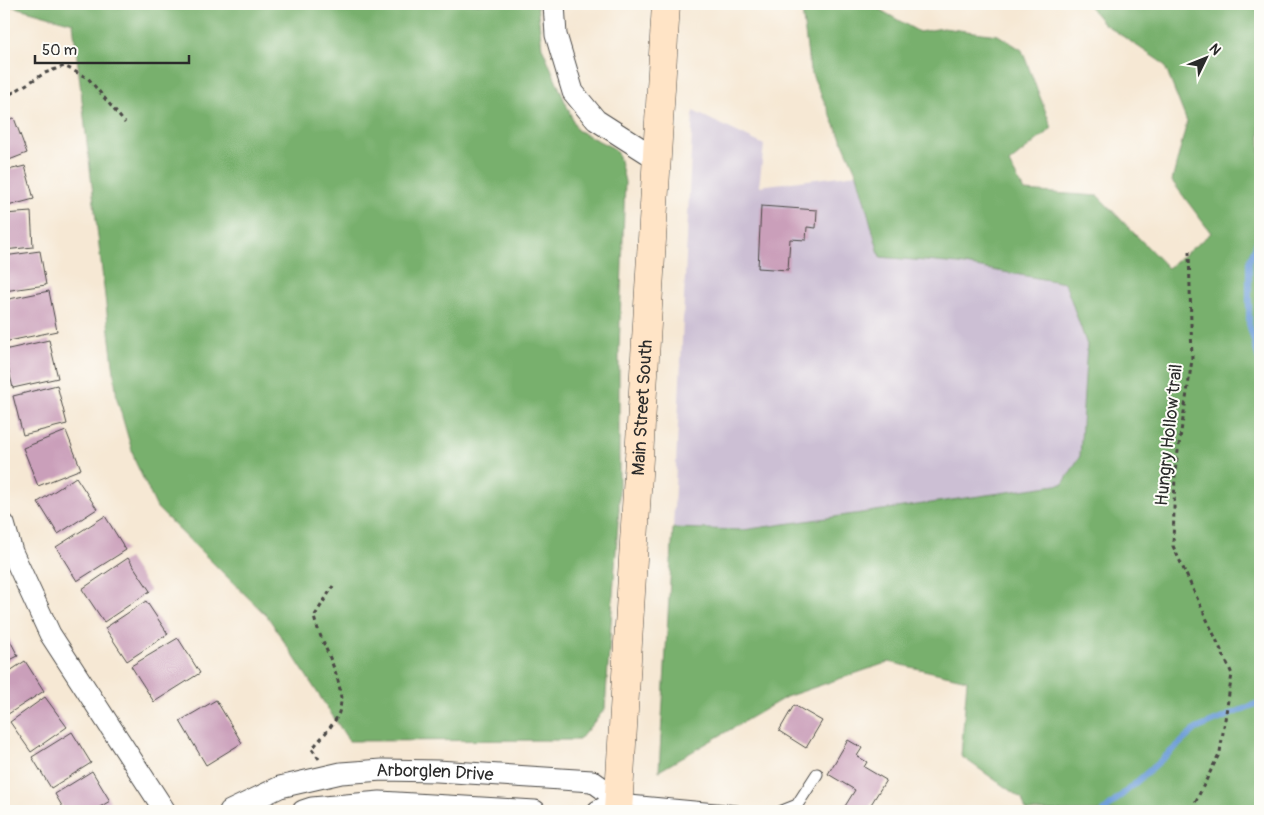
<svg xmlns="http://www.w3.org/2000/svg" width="1264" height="815" font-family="Pangolin,sans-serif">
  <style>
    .industrial { fill: #ccbfd4 }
    .forest { fill: #78b06d; stroke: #526e4c }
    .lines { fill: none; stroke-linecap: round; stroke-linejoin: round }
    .stream { stroke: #709fd9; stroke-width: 6 }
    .building { fill: #ca9fba }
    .lane-casing { stroke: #494744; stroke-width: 13 }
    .street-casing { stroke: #494744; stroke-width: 23 }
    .secondary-casing { stroke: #494744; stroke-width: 29 }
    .path { stroke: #494744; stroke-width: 3; stroke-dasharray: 4 4; stroke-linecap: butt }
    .lane { stroke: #fff; stroke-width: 11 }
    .street { stroke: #fff; stroke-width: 21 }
    .secondary { stroke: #ffe4c6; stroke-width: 28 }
    .labels { text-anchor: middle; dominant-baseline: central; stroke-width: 4; stroke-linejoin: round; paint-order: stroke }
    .street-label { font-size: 18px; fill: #2b2b2b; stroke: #fdfcf7 }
  </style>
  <rect width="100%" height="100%" fill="#fdfcf7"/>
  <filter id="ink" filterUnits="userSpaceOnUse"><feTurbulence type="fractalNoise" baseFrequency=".02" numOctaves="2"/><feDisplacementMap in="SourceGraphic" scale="10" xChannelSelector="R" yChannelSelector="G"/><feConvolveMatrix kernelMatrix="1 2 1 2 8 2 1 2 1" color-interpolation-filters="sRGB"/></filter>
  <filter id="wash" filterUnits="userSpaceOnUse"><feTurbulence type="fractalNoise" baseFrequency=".0096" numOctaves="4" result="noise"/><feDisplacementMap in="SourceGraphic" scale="20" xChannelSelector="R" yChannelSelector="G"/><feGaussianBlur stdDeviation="1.12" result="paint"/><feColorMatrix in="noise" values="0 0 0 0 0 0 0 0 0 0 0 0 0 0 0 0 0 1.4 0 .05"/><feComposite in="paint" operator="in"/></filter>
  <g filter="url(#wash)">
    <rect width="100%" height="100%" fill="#f6e8d4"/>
    <path class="industrial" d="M 693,111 L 764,145 L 759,186 L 857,174 L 880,257 L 959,264 L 1065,283 L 1087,345 L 1080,457 L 1063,484 L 743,530 L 673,528 Z"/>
    <path class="forest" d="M 4,4 L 537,4 L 542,47 L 577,130 L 613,148 L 619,156 L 625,182 L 619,350 L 619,509 L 605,709 L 579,740 L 349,741 L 268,617 L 157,508 L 135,461 L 117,399 L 73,23 Z
      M 801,4 L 870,4 L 919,32 L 943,28 L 998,35 L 1022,50 L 1052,128 L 1009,163 L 1024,191 L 1098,196 L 1168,268 L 1211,233 L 1172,181 L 1187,122 L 1164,64 L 1103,23 L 1087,4 L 1260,4 L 1260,811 L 1026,811 L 1022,799 L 961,756 L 967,680 L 889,662 L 786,697 L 659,771 L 673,528 L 743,530 L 1063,484 L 1080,456 L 1087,345 L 1065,283 L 959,264 L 880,257 L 857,174 L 810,70 Z"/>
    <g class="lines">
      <path class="stream" d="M 1260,235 L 1249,262 L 1249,324 L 1260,363
        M 1104,811 L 1196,729 L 1260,702"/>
    </g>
    <g id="blocks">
      <path class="building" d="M 14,118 L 27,153 L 4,162 L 4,121 Z
        M 25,166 L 34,199 L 4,207 L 4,171 Z
        M 761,206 L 817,210 L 816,228 L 807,227 L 806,240 L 790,239 L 788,270 L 758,268 Z
        M 31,212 L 33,247 L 4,250 L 4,214 Z
        M 40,251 L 46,285 L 4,291 L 4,256 Z
        M 49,291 L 57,331 L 4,342 L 4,300 Z
        M 49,340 L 58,378 L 13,388 L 4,350 Z
        M 57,385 L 67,424 L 23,435 L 13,396 Z
        M 66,431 L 81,469 L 38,486 L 23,448 Z
        M 76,477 L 97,509 L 58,534 L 38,502 Z
        M 105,516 L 126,550 L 77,581 L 56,547 Z
        M 128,558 L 150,591 L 104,622 L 82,589 Z
        M 146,601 L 168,634 L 127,661 L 105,628 Z
        M 4,629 L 18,656 L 4,663 Z
        M 178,638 L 200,673 L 154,702 L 131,666 Z
        M 25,661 L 44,691 L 5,716 L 4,675 Z
        M 45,697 L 67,727 L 31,752 L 10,722 Z
        M 216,700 L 242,743 L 206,765 L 180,721 Z
        M 794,705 L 822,721 L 806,748 L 779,731 Z
        M 72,732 L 91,763 L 51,788 L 32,757 Z
        M 848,740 L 862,748 L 857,756 L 867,762 L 864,767 L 886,780 L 870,806 L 874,808 L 873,811 L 842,811 L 855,790 L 828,774 Z
        M 92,771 L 110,801 L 93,811 L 65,811 L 55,794 Z"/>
    </g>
  </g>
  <g filter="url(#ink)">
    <use href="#blocks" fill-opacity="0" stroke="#494744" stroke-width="1"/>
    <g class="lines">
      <defs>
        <path id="lane" d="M 619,800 L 737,811
          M 782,811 L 797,805 L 817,774"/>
        <g id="street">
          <path d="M 554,4 L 556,35 L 573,92 L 596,120 L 657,159"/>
          <path d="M 4,524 L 12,552 L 50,634 L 165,811"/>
          <path id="s1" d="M 230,811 L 280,787 L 341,773 L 382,770 L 437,771 L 592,781 L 619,800 L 598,811"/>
          <path d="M 303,811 L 312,808 L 380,802 L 535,811"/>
        </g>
        <g id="secondary">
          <path id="s2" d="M 618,811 L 666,4"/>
        </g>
      </defs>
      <use href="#lane" class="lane-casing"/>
      <use href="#street" class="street-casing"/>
      <use href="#secondary" class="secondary-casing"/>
      <path class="path" d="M 4,98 L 45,73 L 64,66 L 88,78 L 125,123
        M 1189,251 L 1192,360 L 1175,471 L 1173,546 L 1232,674 L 1220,752 L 1191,811
        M 319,759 L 312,749 C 320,739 332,727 338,715 C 350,687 321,645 314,617 L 333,586"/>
      <use href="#lane" class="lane"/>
      <use href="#street" class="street"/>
      <use href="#secondary" class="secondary"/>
    </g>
  </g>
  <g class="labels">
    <g class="street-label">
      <text stroke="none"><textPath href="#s2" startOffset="404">Main Street South</textPath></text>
      <text transform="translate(1169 435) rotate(-84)">Hungry Hollow trail</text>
      <text stroke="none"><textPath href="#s1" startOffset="212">Arborglen Drive</textPath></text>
    </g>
  </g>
  <rect width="1264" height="815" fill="none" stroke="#fdfcf7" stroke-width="20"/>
  <g transform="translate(1206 58) rotate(47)" stroke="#fdfcf7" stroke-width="4" paint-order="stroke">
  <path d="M0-4L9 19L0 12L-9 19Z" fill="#2b2b2b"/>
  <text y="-8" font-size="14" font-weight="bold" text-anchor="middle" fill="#2b2b2b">N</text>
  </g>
  <path d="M35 55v8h154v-8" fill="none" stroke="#2b2b2b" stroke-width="2.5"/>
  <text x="42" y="55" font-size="15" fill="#2b2b2b" stroke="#fdfcf7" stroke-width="4" paint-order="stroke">50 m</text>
</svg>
